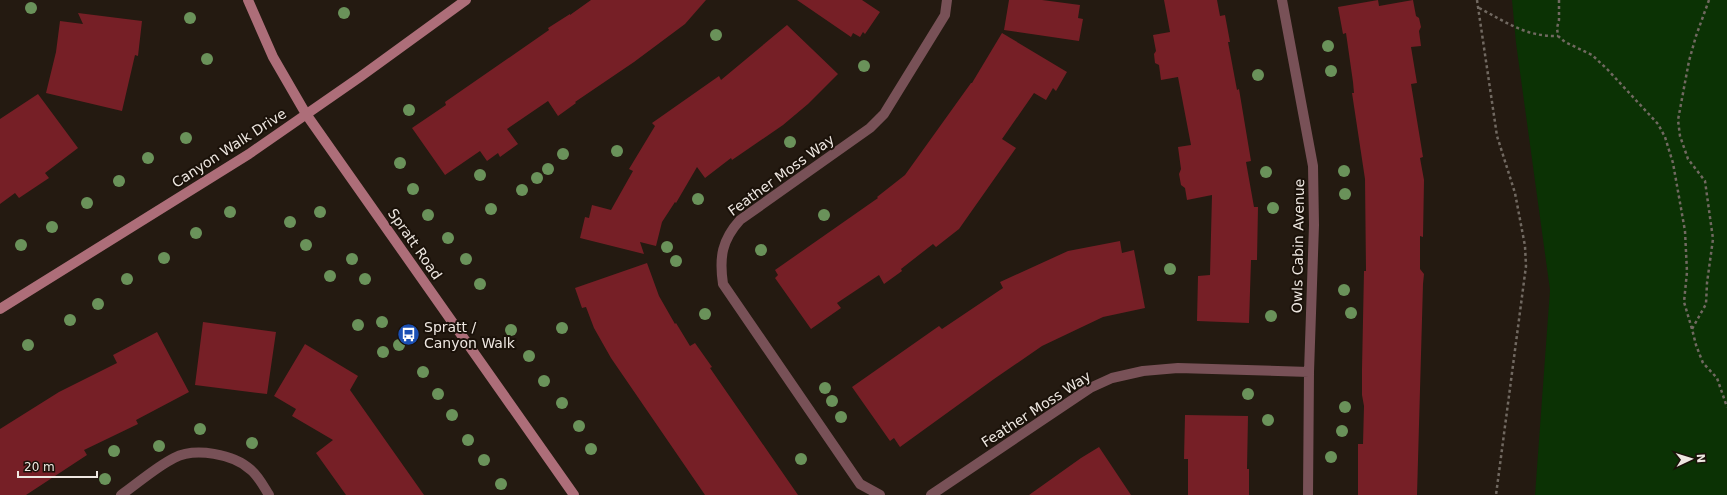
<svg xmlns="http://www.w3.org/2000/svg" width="1727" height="495" font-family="'DejaVu Sans',sans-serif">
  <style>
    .green { fill: #0b3204 }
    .building { fill: #761f26 }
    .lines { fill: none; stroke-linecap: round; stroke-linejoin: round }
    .path { stroke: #716961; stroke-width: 2.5; stroke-dasharray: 3 3; stroke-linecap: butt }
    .street { stroke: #785157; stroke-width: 10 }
    .secondary { stroke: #ad6e79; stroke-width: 10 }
    .tree { fill: #6a925a }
    .labels { text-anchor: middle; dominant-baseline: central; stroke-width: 4; stroke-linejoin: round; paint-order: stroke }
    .street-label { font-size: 14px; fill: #eee7e1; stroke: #1a1109 }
    .poi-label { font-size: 14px; fill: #eee7e1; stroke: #1a1109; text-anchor: start }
  </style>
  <rect width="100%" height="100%" fill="#241a11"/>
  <path class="green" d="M 1512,0 L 1727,0 L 1727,495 L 1535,495 L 1550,290 L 1516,43 Z"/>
  <path class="building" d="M 591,0 L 706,0 L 685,24 L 634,62 L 575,102 L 576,103 L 558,116 L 548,101 L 507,129 L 518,144 L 500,157 L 498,153 L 487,161 L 480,151 L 445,175 L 412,128 L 446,105 L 445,102 L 549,30 L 548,28 L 570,14 L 570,15 Z
    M 797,0 L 862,0 L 880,12 L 865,34 L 863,32 L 860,37 L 853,33 L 851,37 Z
    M 1009,0 L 1042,0 L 1080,5 L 1078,18 L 1083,19 L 1079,41 L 1004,30 Z
    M 1164,0 L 1217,0 L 1220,16 L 1225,15 L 1230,42 L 1228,42 L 1237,90 L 1239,89 L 1251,161 L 1246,162 L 1254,207 L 1258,207 L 1257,260 L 1251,260 L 1249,323 L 1197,321 L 1198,276 L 1210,275 L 1212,195 L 1187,200 L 1185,188 L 1181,185 L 1179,174 L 1181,169 L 1178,147 L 1191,145 L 1178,77 L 1161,80 L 1159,65 L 1155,63 L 1154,54 L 1156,51 L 1153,35 L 1170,32 Z
    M 1378,0 L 1379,6 L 1413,0 L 1416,16 L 1419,18 L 1421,27 L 1419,31 L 1421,46 L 1411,47 L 1417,83 L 1411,84 L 1423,157 L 1420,158 L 1424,180 L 1423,237 L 1420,236 L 1420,269 L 1424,274 L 1423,284 L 1417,495 L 1358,495 L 1358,444 L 1363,444 L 1364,406 L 1362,395 L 1362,369 L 1364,271 L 1366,271 L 1365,179 L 1352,93 L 1354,93 L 1353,82 L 1346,33 L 1343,34 L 1338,7 Z
    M 78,13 L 142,21 L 138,56 L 135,55 L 122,111 L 46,93 L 56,52 L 60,21 L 83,24 Z
    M 787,25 L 838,74 L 808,104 L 783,125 L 732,160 L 731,158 L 705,178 L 697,167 L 676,203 L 675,202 L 662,222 L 656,246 L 640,242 L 644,254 L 580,238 L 585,217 L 589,218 L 592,205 L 611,210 L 633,171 L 629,169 L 655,126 L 652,123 L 719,76 L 721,80 Z
    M 1002,33 L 1067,72 L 1056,91 L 1053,88 L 1046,100 L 1034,93 L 1002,139 L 1016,148 L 959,229 L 936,247 L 933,244 L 901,269 L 902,271 L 884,284 L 879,275 L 837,303 L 841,308 L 811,329 L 775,278 L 778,275 L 775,270 L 878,198 L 877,197 L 905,175 L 971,83 L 972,83 Z
    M 38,94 L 78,148 L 45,173 L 49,178 L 19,198 L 15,193 L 0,204 L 0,119 Z
    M 1120,241 L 1122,253 L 1134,250 L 1145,308 L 1103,317 L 1042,346 L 994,379 L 900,447 L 894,438 L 890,441 L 852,387 L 939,326 L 942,329 L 1003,288 L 1000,282 L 1068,251 Z
    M 647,263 L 659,296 L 675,324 L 676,323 L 690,346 L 695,343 L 712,367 L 710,368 L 798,495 L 705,495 L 611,358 L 594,328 L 586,307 L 582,308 L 575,288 Z
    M 203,322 L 276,332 L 267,394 L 195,385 Z
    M 157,332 L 189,392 L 136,420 L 138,424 L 84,450 L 87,455 L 26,495 L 0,495 L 0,429 L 59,392 L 117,363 L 113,355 Z
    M 305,344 L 358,376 L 350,390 L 424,495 L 346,495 L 316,453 L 333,440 L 292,416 L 296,409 L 274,396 Z
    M 1185,415 L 1248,416 L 1247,469 L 1249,469 L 1249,495 L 1188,495 L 1188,459 L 1184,459 Z
    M 1099,447 L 1131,495 L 1029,495 L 1081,458 Z"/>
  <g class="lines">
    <path class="path" d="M 1477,0 L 1497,136 L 1515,193 L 1525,246 L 1526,266 L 1496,495
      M 1559,0 L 1559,20 L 1557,28 L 1558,36 L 1565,42 L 1592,55 L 1607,69 L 1658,124 L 1665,137 L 1673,163 L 1685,231 L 1687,272 L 1684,302 L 1692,329
      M 1709,0 L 1696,36 L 1689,61 L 1678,120 L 1680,136 L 1688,159 L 1705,181 L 1713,239 L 1707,283 L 1706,304 L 1692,329 L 1696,345 L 1703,363 L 1717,378 L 1727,407
      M 1479,8 C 1506,22 1526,37 1558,36"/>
    <path class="street" d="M 1282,0 L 1313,166 L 1314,225 L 1309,372 L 1308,495
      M 121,495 C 137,484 156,467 174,458 C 195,447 234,454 251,470 C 259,477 264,487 269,495
      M 880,495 L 860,484 L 723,284 C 719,257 722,240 740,220 L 870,128 L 884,114 L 945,15 L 947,0
      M 931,495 L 1090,388 L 1112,378 L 1143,371 L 1178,368 L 1309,372"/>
    <path class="secondary" d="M 248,0 L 273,57 L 306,114 L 574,495
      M 0,309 L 249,154 L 360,77 L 466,0"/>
  </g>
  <g class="tree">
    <circle cx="31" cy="8" r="6"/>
    <circle cx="344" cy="13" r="6"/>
    <circle cx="190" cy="18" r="6"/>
    <circle cx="716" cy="35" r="6"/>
    <circle cx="1328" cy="46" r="6"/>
    <circle cx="207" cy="59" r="6"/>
    <circle cx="864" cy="66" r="6"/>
    <circle cx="1331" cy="71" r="6"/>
    <circle cx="1258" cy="75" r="6"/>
    <circle cx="409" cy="110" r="6"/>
    <circle cx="186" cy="138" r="6"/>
    <circle cx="790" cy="142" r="6"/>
    <circle cx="617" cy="151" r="6"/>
    <circle cx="563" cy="154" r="6"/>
    <circle cx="148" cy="158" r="6"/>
    <circle cx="400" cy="163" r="6"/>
    <circle cx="548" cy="169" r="6"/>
    <circle cx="1344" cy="171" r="6"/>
    <circle cx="1266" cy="172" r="6"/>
    <circle cx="480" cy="175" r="6"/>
    <circle cx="537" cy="178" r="6"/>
    <circle cx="119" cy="181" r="6"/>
    <circle cx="413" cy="189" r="6"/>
    <circle cx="522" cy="190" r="6"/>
    <circle cx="1345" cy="194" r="6"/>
    <circle cx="698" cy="199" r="6"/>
    <circle cx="87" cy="203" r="6"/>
    <circle cx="1273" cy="208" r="6"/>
    <circle cx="491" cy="209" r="6"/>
    <circle cx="230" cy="212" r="6"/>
    <circle cx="320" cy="212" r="6"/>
    <circle cx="428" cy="215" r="6"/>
    <circle cx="824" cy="215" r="6"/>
    <circle cx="290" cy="222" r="6"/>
    <circle cx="52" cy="227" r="6"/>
    <circle cx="196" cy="233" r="6"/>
    <circle cx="448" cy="238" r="6"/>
    <circle cx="21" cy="245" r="6"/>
    <circle cx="306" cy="245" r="6"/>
    <circle cx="667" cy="247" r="6"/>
    <circle cx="761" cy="250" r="6"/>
    <circle cx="164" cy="258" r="6"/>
    <circle cx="352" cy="259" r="6"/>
    <circle cx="466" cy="259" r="6"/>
    <circle cx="676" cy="261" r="6"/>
    <circle cx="1170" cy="269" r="6"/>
    <circle cx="330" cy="276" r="6"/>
    <circle cx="127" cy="279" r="6"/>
    <circle cx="365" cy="279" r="6"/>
    <circle cx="480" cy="284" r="6"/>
    <circle cx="1344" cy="290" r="6"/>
    <circle cx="98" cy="304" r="6"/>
    <circle cx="1351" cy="313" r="6"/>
    <circle cx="705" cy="314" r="6"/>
    <circle cx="1271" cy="316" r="6"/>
    <circle cx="70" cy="320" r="6"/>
    <circle cx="382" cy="322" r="6"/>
    <circle cx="358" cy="325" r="6"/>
    <circle cx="562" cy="328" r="6"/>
    <circle cx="511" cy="330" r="6"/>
    <circle cx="28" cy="345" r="6"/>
    <circle cx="399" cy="345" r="6"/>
    <circle cx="383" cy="352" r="6"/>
    <circle cx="529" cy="356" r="6"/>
    <circle cx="423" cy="372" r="6"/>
    <circle cx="544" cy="381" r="6"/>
    <circle cx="825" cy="388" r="6"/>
    <circle cx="438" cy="394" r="6"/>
    <circle cx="1248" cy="394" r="6"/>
    <circle cx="832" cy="401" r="6"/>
    <circle cx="562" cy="403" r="6"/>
    <circle cx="1345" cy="407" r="6"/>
    <circle cx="452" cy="415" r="6"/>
    <circle cx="841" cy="417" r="6"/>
    <circle cx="1268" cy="420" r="6"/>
    <circle cx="579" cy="426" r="6"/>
    <circle cx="200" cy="429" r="6"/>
    <circle cx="1342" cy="431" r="6"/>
    <circle cx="468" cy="440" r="6"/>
    <circle cx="252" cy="443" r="6"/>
    <circle cx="159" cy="446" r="6"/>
    <circle cx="591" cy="449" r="6"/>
    <circle cx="114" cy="451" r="6"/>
    <circle cx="1331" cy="457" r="6"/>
    <circle cx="801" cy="459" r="6"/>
    <circle cx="484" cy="460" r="6"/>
    <circle cx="105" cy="479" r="6"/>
    <circle cx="501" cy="484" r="6"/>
  </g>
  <defs>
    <symbol id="bus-disc" viewBox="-11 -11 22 22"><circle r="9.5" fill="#1a4fb4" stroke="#1a1109"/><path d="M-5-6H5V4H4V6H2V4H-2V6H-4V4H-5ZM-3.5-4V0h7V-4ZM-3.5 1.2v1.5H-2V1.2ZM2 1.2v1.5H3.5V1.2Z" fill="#fff"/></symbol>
  </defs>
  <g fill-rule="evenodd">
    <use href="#bus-disc" x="396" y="322" width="25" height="25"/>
  </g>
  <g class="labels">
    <g class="street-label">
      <text transform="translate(229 148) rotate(-33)">Canyon Walk Drive</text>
      <text transform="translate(781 175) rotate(-36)">Feather Moss Way</text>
      <text transform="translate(415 244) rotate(55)">Spratt Road</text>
      <text transform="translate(1298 246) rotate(-89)">Owls Cabin Avenue</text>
      <text transform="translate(1036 409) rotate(-33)">Feather Moss Way</text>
    </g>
    <g class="poi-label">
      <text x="424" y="327">Spratt /<tspan x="424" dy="16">Canyon Walk</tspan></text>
    </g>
  </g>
  <g transform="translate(1691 459) rotate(86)" stroke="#1a1109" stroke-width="3" paint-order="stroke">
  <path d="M0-3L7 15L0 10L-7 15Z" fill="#eee7e1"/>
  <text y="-6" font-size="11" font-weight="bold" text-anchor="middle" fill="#eee7e1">N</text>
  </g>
  <path d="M18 471v6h79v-6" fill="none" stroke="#eee7e1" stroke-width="2"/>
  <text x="24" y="471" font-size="12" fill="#eee7e1" stroke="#1a1109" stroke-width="3" paint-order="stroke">20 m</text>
</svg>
